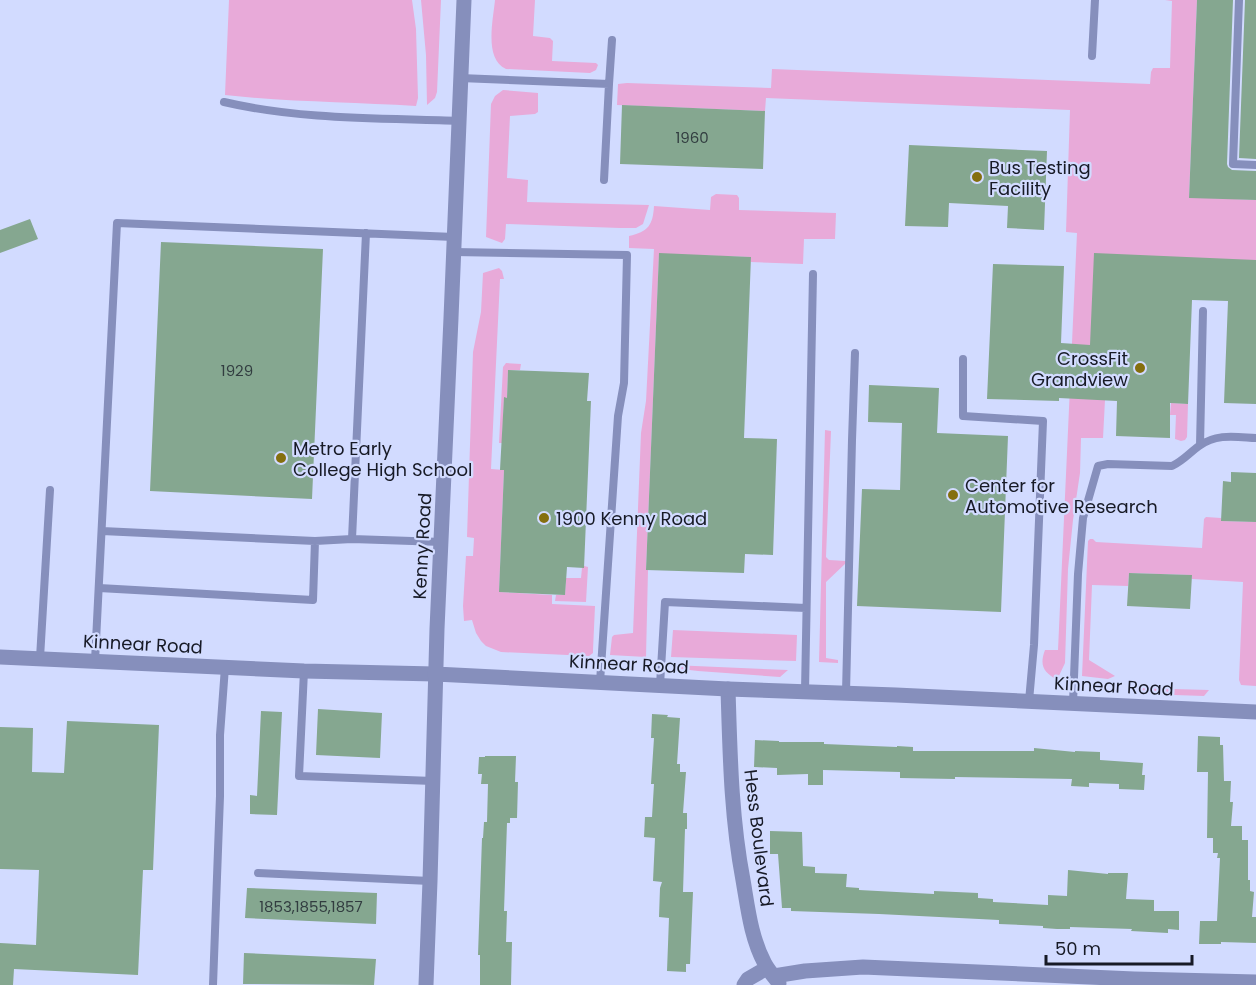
<svg xmlns="http://www.w3.org/2000/svg" width="1256" height="985" font-family="Poppins,sans-serif">
  <style>
    .green { fill: #e8aad9 }
    .building { fill: #85a790 }
    .lines { fill: none; stroke-linecap: round; stroke-linejoin: round }
    .service { stroke: #868fbc; stroke-width: 8 }
    .minor { stroke: #868fbc; stroke-width: 15 }
    .tertiary { stroke: #868fbc; stroke-width: 15 }
    .poi-dot { fill: #856f0f; stroke: #d2dbff; stroke-width: 2 }
    .labels { text-anchor: middle; dominant-baseline: central; stroke-width: 4.5; stroke-linejoin: round; paint-order: stroke }
    .number-label { font-size: 15px; fill: #323d40 }
    .poi-label { font-size: 18px; fill: #171a26; stroke: #d2dbff; text-anchor: start }
    .street-label { font-size: 18px; fill: #171a26; stroke: #d2dbff }
  </style>
  <rect width="100%" height="100%" fill="#d2dbff"/>
  <path class="green" d="M 229,0 L 412,0 L 416,29 L 418,98 L 416,106 C 352,102 288,102 225,95 Z
    M 421,0 L 441,0 L 437,92 L 435,98 L 427,105 L 426,55 Z
    M 495,0 L 535,0 L 533,36 L 550,38 L 553,41 L 552,61 L 596,63 L 598,65 L 596,70 L 590,73 L 506,69 C 484,59 493,21 495,0 Z
    M 1165,0 L 1197,0 L 1189,197 L 1256,200 L 1256,260 L 1090,345 L 1085,345 L 1105,400 L 1103,438 L 1081,438 L 1080,473 L 1073,520 L 1068,569 L 1065,663 L 1057,680 C 1044,672 1039,666 1045,650 L 1058,650 L 1077,233 L 1066,232 L 1070,110 L 766,98 L 765,111 L 617,105 L 618,84 L 627,83 L 771,88 L 772,69 L 1150,84 L 1151,72 L 1153,68 L 1170,68 L 1172,1 Z
    M 503,90 L 538,93 L 538,112 L 535,114 L 510,116 L 507,178 L 528,180 L 527,202 L 649,205 L 643,224 L 636,228 L 620,228 L 506,224 L 505,239 L 502,243 L 486,237 L 491,104 L 495,96 Z
    M 716,194 L 737,195 L 739,198 L 739,210 L 836,213 L 835,239 L 804,239 L 803,264 L 751,262 L 751,257 L 659,254 L 646,569 L 648,570 L 646,657 L 610,655 L 612,637 L 614,635 L 633,633 L 641,433 L 646,401 L 654,249 L 629,248 L 629,236 C 648,232 653,225 654,206 L 710,210 L 711,197 Z
    M 499,268 L 502,271 L 504,279 L 500,279 L 491,469 L 504,470 L 499,592 L 552,595 L 552,604 L 595,606 L 593,650 L 593,653 L 589,656 L 501,652 L 486,646 L 481,641 L 476,633 L 472,620 L 464,621 L 463,606 L 466,556 L 473,556 L 474,538 L 467,537 L 473,352 L 481,312 L 483,273 Z
    M 506,363 L 521,364 L 520,370 L 508,370 L 507,398 L 504,398 L 502,443 L 499,443 L 503,367 Z
    M 1171,403 L 1188,404 L 1187,437 L 1185,440 L 1181,441 L 1175,439 L 1176,415 L 1170,415 Z
    M 825,430 L 831,431 L 826,557 L 829,560 L 846,561 L 846,563 L 826,582 L 826,658 L 838,660 L 838,663 L 819,662 Z
    M 1206,517 L 1221,518 L 1221,521 L 1256,522 L 1256,686 L 1241,685 L 1239,680 L 1243,582 L 1192,579 L 1191,575 L 1129,573 L 1128,586 L 1092,585 L 1089,660 L 1115,676 L 1108,679 L 1082,676 L 1088,541 L 1090,539 L 1093,539 L 1096,542 L 1202,548 L 1204,519 Z
    M 584,566 L 588,567 L 586,602 L 555,601 L 556,595 L 565,595 L 566,578 L 581,578 L 582,568 Z
    M 673,630 L 797,635 L 796,661 L 671,657 Z
    M 672,665 L 788,670 L 780,677 L 698,671 L 681,669 Z
    M 1137,688 L 1209,690 L 1204,696 L 1145,694 Z"/>
  <path class="building" d="M 1197,0 L 1233,0 L 1227,164 L 1228,167 L 1232,170 L 1256,171 L 1256,200 L 1189,198 Z
    M 1245,0 L 1256,0 L 1256,159 L 1239,158 Z
    M 622,105 L 765,111 L 763,169 L 620,164 Z
    M 909,145 L 1047,151 L 1044,230 L 1007,228 L 1008,206 L 949,203 L 948,227 L 905,226 Z
    M 30,219 L 38,239 L 0,253 L 0,230 Z
    M 161,242 L 323,249 L 312,499 L 150,491 Z
    M 659,253 L 751,257 L 744,438 L 777,439 L 773,555 L 745,554 L 744,573 L 646,570 Z
    M 1094,253 L 1256,260 L 1256,404 L 1224,403 L 1228,301 L 1192,300 L 1188,404 L 1170,403 L 1170,438 L 1116,436 L 1117,401 L 1059,398 L 1059,401 L 987,399 L 993,264 L 1064,266 L 1061,343 L 1090,345 Z
    M 508,370 L 589,373 L 587,401 L 591,401 L 584,568 L 567,567 L 565,595 L 499,592 L 504,470 L 500,470 L 504,397 L 507,398 Z
    M 869,385 L 939,388 L 937,433 L 1008,436 L 1001,612 L 857,606 L 862,489 L 900,490 L 902,423 L 868,422 Z
    M 1231,472 L 1256,473 L 1256,522 L 1221,521 L 1223,481 L 1231,482 Z
    M 1129,573 L 1192,575 L 1190,609 L 1127,606 Z
    M 318,709 L 382,713 L 380,758 L 316,755 Z
    M 261,711 L 282,712 L 277,815 L 250,814 L 250,795 L 257,796 Z
    M 652,714 L 668,715 L 667,717 L 680,718 L 677,764 L 680,764 L 680,772 L 686,772 L 683,813 L 687,813 L 687,829 L 685,829 L 683,892 L 693,892 L 690,964 L 686,964 L 686,972 L 667,971 L 669,918 L 659,917 L 660,888 L 662,882 L 653,881 L 655,838 L 644,837 L 645,817 L 652,817 L 654,784 L 651,784 L 654,738 L 651,738 Z
    M 67,721 L 159,725 L 153,870 L 143,870 L 138,975 L 14,969 L 13,985 L 0,985 L 0,943 L 36,945 L 39,870 L 0,869 L 0,727 L 33,728 L 32,772 L 64,773 Z
    M 1198,736 L 1220,737 L 1220,745 L 1223,745 L 1224,781 L 1231,781 L 1230,802 L 1233,802 L 1231,826 L 1242,826 L 1242,840 L 1248,840 L 1248,880 L 1250,880 L 1250,891 L 1254,892 L 1252,917 L 1256,917 L 1256,943 L 1221,942 L 1221,944 L 1199,944 L 1200,921 L 1217,921 L 1220,858 L 1217,858 L 1218,853 L 1213,853 L 1213,838 L 1207,838 L 1208,772 L 1197,772 Z
    M 755,740 L 779,741 L 779,742 L 824,742 L 824,744 L 897,747 L 897,746 L 913,747 L 913,751 L 1034,751 L 1034,748 L 1075,752 L 1075,751 L 1100,752 L 1100,760 L 1143,763 L 1142,775 L 1145,775 L 1144,790 L 1119,789 L 1119,784 L 1089,783 L 1089,787 L 1071,786 L 1072,779 L 955,777 L 955,779 L 900,778 L 900,772 L 823,770 L 823,785 L 808,785 L 808,774 L 777,775 L 777,768 L 754,767 Z
    M 485,756 L 516,756 L 515,782 L 518,782 L 517,818 L 510,818 L 510,823 L 507,823 L 504,911 L 507,911 L 506,942 L 512,942 L 511,985 L 480,985 L 480,955 L 478,955 L 482,838 L 483,838 L 484,822 L 487,822 L 488,784 L 481,784 L 482,774 L 478,774 L 479,757 L 485,757 Z
    M 770,831 L 802,832 L 803,866 L 815,867 L 815,873 L 847,874 L 846,887 L 859,888 L 859,890 L 934,894 L 934,891 L 978,893 L 978,898 L 993,899 L 993,902 L 1048,905 L 1048,895 L 1067,896 L 1068,870 L 1108,874 L 1108,873 L 1128,873 L 1126,899 L 1154,900 L 1154,911 L 1179,911 L 1179,930 L 1168,929 L 1168,933 L 1131,931 L 1132,929 L 1070,927 L 1070,929 L 1057,929 L 1043,928 L 1043,926 L 999,924 L 999,920 L 879,914 L 791,911 L 791,908 L 782,908 L 778,854 L 770,854 Z
    M 247,888 L 377,893 L 376,924 L 245,918 Z
    M 244,953 L 376,959 L 374,985 L 243,984 Z"/>
  <g class="lines">
    <path class="service" d="M 1239,0 L 1233,164 L 1256,165
      M 1092,56 L 1095,0
      M 460,78 L 609,84 L 612,40
      M 224,102 C 301,120 380,118 459,121
      M 604,180 L 609,84
      M 454,252 L 627,255 L 624,383 L 618,416 L 600,682
      M 963,359 L 963,416 L 1043,421 L 1034,645 L 1029,701
      M 1200,445 L 1203,311
      M 102,531 L 315,541 L 352,539 L 442,542
      M 352,539 L 366,233
      M 99,588 L 313,600 L 315,541
      M 40,658 L 50,490
      M 95,661 L 117,223 L 454,237
      M 304,671 L 299,776 L 433,781
      M 660,685 L 665,602 L 806,608
      M 805,691 L 813,274
      M 846,693 L 852,440 L 855,353
      M 1073,703 L 1078,574 L 1083,518 L 1098,466 L 1108,464 L 1172,466 C 1184,460 1189,453 1199,446 C 1217,433 1236,437 1256,438
      M 258,873 L 430,881
      M 213,985 L 220,796 L 220,735 L 225,667"/>
    <path class="minor" d="M 0,657 L 304,671 L 435,674
      M 728,689 C 730,753 731,817 743,880 C 748,909 751,938 765,964 C 769,971 774,977 779,983
      M 774,976 L 805,971 L 863,967 L 1134,979 L 1256,982
      M 744,985 L 748,979 L 767,968"/>
    <path class="tertiary" d="M 435,674 L 728,689 L 896,695 L 1256,712
      M 426,985 L 430,881 L 437,629 L 451,318 L 464,0"/>
  </g>
  <g class="poi-dot">
    <circle cx="977" cy="177" r="6"/>
    <circle cx="1140" cy="368" r="6"/>
    <circle cx="281" cy="458" r="6"/>
    <circle cx="953" cy="495" r="6"/>
    <circle cx="544" cy="518" r="6"/>
  </g>
  <g class="labels">
    <g class="number-label">
      <text x="692" y="137">1960</text>
      <text x="237" y="370">1929</text>
      <text x="311" y="906">1853,1855,1857</text>
    </g>
    <g class="poi-label">
      <text x="989" y="167">Bus Testing<tspan x="989" dy="21">Facility</tspan></text>
      <text x="1128" y="358" text-anchor="end">CrossFit<tspan x="1128" dy="21">Grandview</tspan></text>
      <text x="293" y="448">Metro Early<tspan x="293" dy="21">College High School</tspan></text>
      <text x="965" y="485">Center for<tspan x="965" dy="21">Automotive Research</tspan></text>
      <text x="556" y="518">1900 Kenny Road</text>
    </g>
    <g class="street-label">
      <text transform="translate(422 546) rotate(-87)">Kenny Road</text>
      <text transform="translate(143 644) rotate(3)">Kinnear Road</text>
      <text transform="translate(629 664) rotate(3)">Kinnear Road</text>
      <text transform="translate(1114 686) rotate(3)">Kinnear Road</text>
      <text transform="translate(759 838) rotate(83)">Hess Boulevard</text>
    </g>
  </g>
  <path d="M1046 955v9h146v-9" fill="none" stroke="#171a26" stroke-width="3"/>
  <text x="1055" y="955" font-size="18" fill="#171a26" stroke="#d2dbff" stroke-width="4.5" paint-order="stroke">50 m</text>
</svg>
